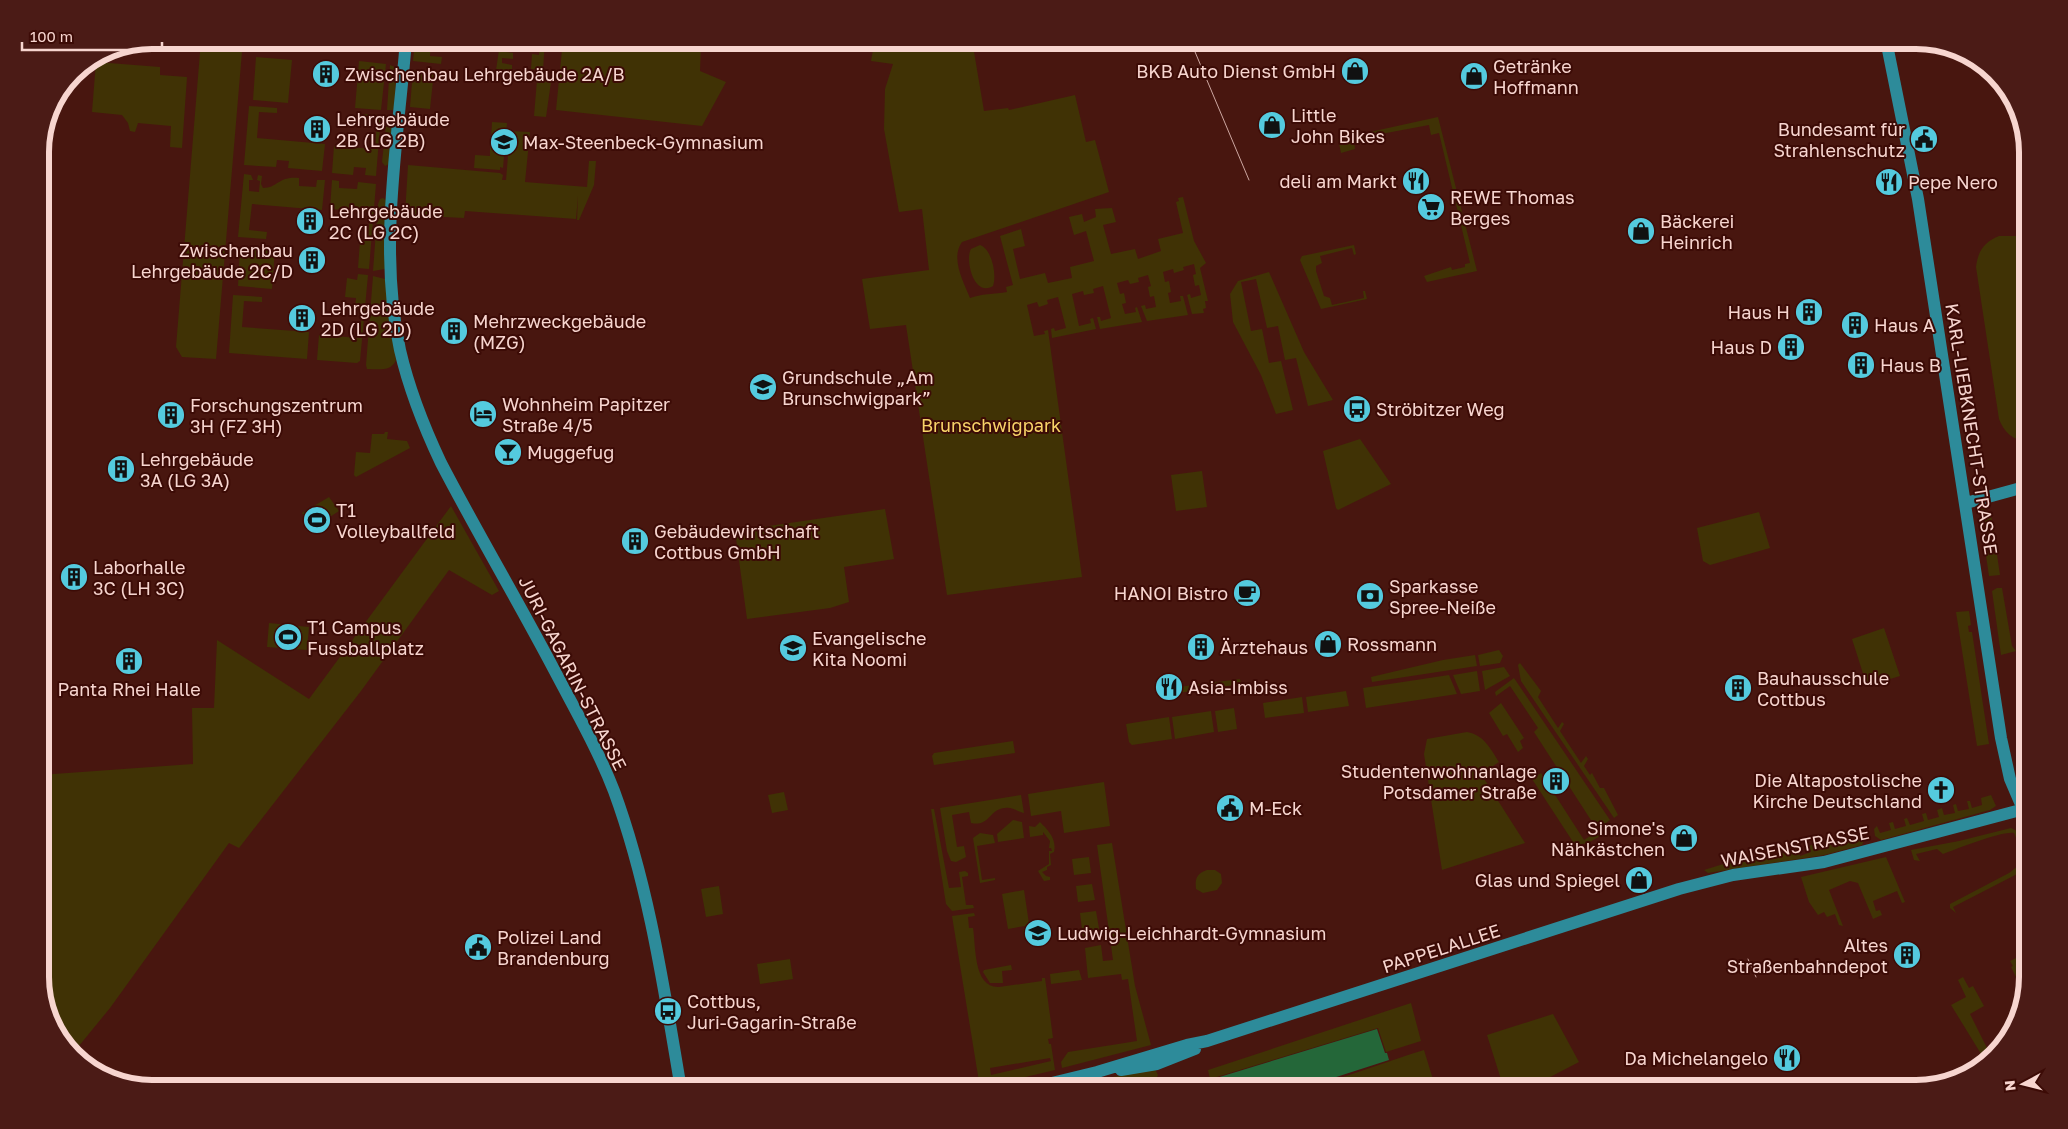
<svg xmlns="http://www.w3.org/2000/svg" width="2068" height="1129" font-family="'Golos Text',sans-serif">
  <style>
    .green { fill: #403205; fill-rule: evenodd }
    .water { fill: #246739 }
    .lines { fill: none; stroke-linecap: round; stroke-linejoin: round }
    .secondary { stroke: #2d8b9a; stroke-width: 12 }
    .tram { stroke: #cda7a1; stroke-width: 1 }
    .labels { text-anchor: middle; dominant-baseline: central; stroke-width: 4; stroke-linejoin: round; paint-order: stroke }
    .poi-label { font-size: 18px; fill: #f7d5cf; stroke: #3c0b06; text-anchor: start }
    .park-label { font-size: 18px; fill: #f8d469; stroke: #3c0b06 }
    .street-label { font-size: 18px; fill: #f7d5cf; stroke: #3c0b06 }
    .rim { fill: none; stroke: #f7d5cf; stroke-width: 6 }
  </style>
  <rect width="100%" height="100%" fill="#48160f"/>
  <path class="green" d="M 201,40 L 243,40 L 216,359 L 182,357 L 176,347 Z
    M 254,40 L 283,43 L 282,52 L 253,50 Z
    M 415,40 L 431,40 L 430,56 L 442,57 L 441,64 L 413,61 Z
    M 499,40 L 514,40 L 514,46 L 506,46 L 506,52 L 513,53 L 513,59 L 502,58 L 502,63 L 512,65 L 512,71 L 496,70 L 499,50 L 501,50 Z
    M 540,40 L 545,40 L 543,70 L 531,69 L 532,54 L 539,55 Z
    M 563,40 L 750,40 L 746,47 L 701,44 L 700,71 L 726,82 L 702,126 L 556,110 Z
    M 862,40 L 972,40 L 984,111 L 1008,108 L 1009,110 L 1075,95 L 1086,142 L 1095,140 L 1109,192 L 962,242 C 950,258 964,283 970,298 C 980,294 995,294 1007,292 L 1006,287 L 1013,285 L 1000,236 L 1021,229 L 1025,246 L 1013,249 L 1020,279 L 1045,273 L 1048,283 L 1072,278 L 1070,267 L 1094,261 L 1086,231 L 1074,235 L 1069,217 L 1082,214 L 1084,222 L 1096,217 L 1095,209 L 1112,208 L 1116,222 L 1103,225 L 1111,254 L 1135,249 L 1138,259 L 1161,251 L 1158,239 L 1183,233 L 1176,202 L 1179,201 L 1178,198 L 1183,197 L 1194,241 L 1206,263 L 1200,268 L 1208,301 L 1205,301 L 1206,308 L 1203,309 L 1204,313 L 1192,314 L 1187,295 L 1190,294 L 1191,298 L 1201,295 L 1199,285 L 1195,286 L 1193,275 L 1196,274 L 1194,264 L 1183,267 L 1184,270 L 1174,273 L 1173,269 L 1163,272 L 1165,282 L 1169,281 L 1171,292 L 1168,293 L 1170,303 L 1181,301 L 1180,296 L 1183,296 L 1188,315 L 1147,321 L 1141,306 L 1145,305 L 1146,309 L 1156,307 L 1154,296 L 1150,297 L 1148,287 L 1151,286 L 1148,275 L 1138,278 L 1139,282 L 1130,284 L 1128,280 L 1117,283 L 1120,294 L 1124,293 L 1126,303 L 1122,304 L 1125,314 L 1136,312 L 1135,308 L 1137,307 L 1142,322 L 1100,329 L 1097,317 L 1100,317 L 1101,321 L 1111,318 L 1103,286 L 1093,289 L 1094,293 L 1084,295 L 1083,291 L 1072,294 L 1079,326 L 1091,323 L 1090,319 L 1093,318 L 1096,329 L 1052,338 L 1051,329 L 1054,328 L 1055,331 L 1066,328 L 1058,297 L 1047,300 L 1048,304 L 1039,307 L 1037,302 L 1027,305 L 1034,336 L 1045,334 L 1044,331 L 1048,330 L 1082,577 L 947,595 L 906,325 L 870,329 L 862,279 L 929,270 L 922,209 L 899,212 L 884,129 L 885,89 L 893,64 L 871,61 L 873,50 L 860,42 Z
    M 256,57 L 292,60 L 288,103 L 253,100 Z
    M 359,61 L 386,64 L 381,110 L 355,108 Z
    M 96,62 L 160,67 L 160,75 L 187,77 L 182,148 L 170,147 L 171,126 L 138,123 L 135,132 L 130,131 L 128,123 L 122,115 L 92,112 Z
    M 390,65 L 397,68 L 394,107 L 393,110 L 387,110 Z
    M 413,70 L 434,71 L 430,109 L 410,107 Z
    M 537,80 L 551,82 L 546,117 L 534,116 Z
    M 249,106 L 277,108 L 277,113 L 259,112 L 257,138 L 325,144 L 322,171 L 288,168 L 289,161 L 277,160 L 276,167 L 244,165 Z
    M 363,114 L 381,115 L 376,176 L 365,175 L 366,168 L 354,167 L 353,175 L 332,173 L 334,146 L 375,149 L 377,120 L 363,118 Z
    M 387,116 L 393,118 L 389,164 L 385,166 L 382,162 Z
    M 1438,117 L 1477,271 L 1427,282 L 1424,276 L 1451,267 L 1452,270 L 1465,267 L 1465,264 L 1470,263 L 1439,133 L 1431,135 L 1429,125 L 1381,134 L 1382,142 L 1378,143 L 1376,137 L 1354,142 L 1355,149 L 1341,153 L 1338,139 Z
    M 492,122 L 507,123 L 503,168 L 500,167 L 500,170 L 474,168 L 475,155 L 490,156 L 490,146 L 493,146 L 494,141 L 491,141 Z
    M 510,131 L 530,132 L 525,182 L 587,187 L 589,161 L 596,161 L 594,185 L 579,220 L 577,220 L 578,196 L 576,219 L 465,211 L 464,218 L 405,215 L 408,165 L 500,173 L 503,175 L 502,180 L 506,180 Z
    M 244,174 L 251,175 L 253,180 L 249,180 L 249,191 L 259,192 L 260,181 L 257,180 L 258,175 L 262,176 L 261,184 L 263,188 C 278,188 278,176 299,178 L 299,186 L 316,187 L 317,180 L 325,180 L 322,210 L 252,204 L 249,230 L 267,232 L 266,239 L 238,237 Z
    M 332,180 L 339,181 L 339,188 L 357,189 L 358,182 L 376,184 L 369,269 L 358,268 L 360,241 L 368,241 L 370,212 L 330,209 Z
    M 383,198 L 386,200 L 385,269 L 373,271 L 378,204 L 380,199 Z
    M 1999,236 L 2017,236 L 2028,241 L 2028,441 C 2013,441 2004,432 1999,419 L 1976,267 C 1978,251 1984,242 1999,236 Z
    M 980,245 C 992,249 997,275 993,286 C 973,298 965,258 971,249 Z
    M 1354,245 L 1356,254 L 1354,255 L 1352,248 L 1320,256 L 1322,263 L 1316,266 L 1316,271 L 1324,296 L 1330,298 L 1332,305 L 1364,298 L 1363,291 L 1365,291 L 1367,299 L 1321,309 L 1300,260 L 1302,256 Z
    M 240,247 L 275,249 L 272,289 L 238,286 Z
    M 1269,272 L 1304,352 L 1333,400 L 1308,406 L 1296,358 L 1285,360 L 1278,326 L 1267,328 L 1256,279 L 1241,282 L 1251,331 L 1262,329 L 1269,363 L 1281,361 L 1293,410 L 1276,414 L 1261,375 L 1233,322 L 1230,294 L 1238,281 Z
    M 358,274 L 368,275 L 360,361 L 357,363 L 317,360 L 319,335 L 360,338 L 362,309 L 355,308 L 356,298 L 345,297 L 347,278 L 357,280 Z
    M 373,276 L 385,279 L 396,360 C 391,372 379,369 367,369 L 366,365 Z
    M 233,295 L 262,297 L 262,302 L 244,301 L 242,327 L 309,332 L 307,359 L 229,353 Z
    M 385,432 L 388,432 L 387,439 L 407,441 L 410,448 L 356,477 L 354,475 L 356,452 L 370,453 L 372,434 L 384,434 Z
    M 1360,439 L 1391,484 L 1338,510 L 1336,508 L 1323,451 Z
    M 1202,471 L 1207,507 L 1176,511 L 1171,475 Z
    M 329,497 L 339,511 L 313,528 L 302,513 Z
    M 451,506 L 499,591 L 492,595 L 449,570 L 361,691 L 239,848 L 229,843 L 110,1008 L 74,1052 L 59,1039 L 40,985 L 40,775 L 193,764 L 192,708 L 214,708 L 217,640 L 309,699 Z
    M 1981,506 L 1991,514 L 2000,575 L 1989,576 L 1979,508 Z
    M 885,509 L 894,559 L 844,567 L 849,602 L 830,608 L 747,619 L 735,531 Z
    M 1759,512 L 1770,548 L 1710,565 L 1703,561 L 1697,528 Z
    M 1997,588 L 2002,588 L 2012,646 L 2016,651 L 2001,655 L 1992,591 Z
    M 1969,611 L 1971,625 L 1968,626 L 1969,632 L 1972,632 L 1989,744 L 1977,746 L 1956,612 Z
    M 269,623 L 309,627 L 307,650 L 267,647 Z
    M 1884,628 L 1900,676 L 1867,686 L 1852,639 Z
    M 1499,650 L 1503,656 L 1500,663 L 1480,666 L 1478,655 Z
    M 1475,655 L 1477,666 L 1372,682 L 1371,677 L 1443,660 Z
    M 1520,663 L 1541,691 L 1538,697 L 1558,728 L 1562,722 L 1564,724 L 1560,731 L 1581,763 L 1586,756 L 1588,759 L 1584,766 L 1590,775 L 1592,773 L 1600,788 L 1604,788 L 1618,815 L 1614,818 L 1521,681 L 1518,665 Z
    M 1504,667 L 1510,676 L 1485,690 L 1482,671 Z
    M 1477,671 L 1480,691 L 1461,694 L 1453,675 Z
    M 1449,675 L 1457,694 L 1366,708 L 1363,688 Z
    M 1514,678 L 1610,820 L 1606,823 L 1604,834 L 1588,843 L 1575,845 L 1532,779 L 1541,773 L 1584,840 L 1598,831 L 1534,732 L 1538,728 L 1510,686 L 1496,696 L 1495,692 Z
    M 1240,679 L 1241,684 L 1164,695 L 1163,689 Z
    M 1346,691 L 1349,706 L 1308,712 L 1306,697 Z
    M 1302,697 L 1304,713 L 1265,718 L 1263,703 Z
    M 1501,703 L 1524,738 L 1520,741 L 1523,748 L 1518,752 L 1507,734 L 1503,736 L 1489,713 Z
    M 1234,708 L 1237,729 L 1218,732 L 1215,711 Z
    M 1211,711 L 1214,732 L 1175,739 L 1172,717 Z
    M 1169,717 L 1172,739 L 1132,745 L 1129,742 L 1126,724 Z
    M 1467,732 C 1484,735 1490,748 1499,762 L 1481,774 L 1525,843 L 1442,870 L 1424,754 L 1427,739 Z
    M 1013,741 L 1015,753 L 934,765 L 932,756 L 934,753 Z
    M 1104,782 L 1110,826 L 1064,833 L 1061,811 L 1031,816 L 1028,794 Z
    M 784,792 L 788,810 L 772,813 L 768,795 Z
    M 1021,795 L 1024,813 C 1018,812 1013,807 1005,808 C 989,809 990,827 971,823 L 969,812 L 952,815 L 957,847 L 964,846 L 966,857 L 956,862 L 951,861 L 947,851 L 940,808 Z
    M 1991,795 L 1996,806 L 1990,810 L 1881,840 L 1875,836 L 1874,829 L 1877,826 L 1880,833 L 1891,830 L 1889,823 L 1893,822 L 1895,829 L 1906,826 L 1904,819 L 1907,818 L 1910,825 L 1924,821 L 1922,814 L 1926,813 L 1928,820 L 1939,817 L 1937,810 L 1942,808 L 1944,815 L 1955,813 L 1953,805 L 1956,804 L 1958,811 L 1969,809 L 1967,801 L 1970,801 L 1972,808 L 1982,805 L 1981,798 Z
    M 931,809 L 934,809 L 949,888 L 961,887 L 959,872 L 965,871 L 968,873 L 968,876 L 962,877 L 966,905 L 973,905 L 974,908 L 952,911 L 946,904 Z
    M 1013,820 L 1022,822 L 1024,838 L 998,842 L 997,834 Z
    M 1040,822 C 1048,830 1057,839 1054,852 L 1050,854 L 1051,865 L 1047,867 L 1047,870 L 1042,872 L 1046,876 L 1050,877 L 1050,880 L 1044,881 L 1038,871 L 1049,864 L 1049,851 L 1052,851 L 1051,848 L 1049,848 L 1050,841 L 1043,832 L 1043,835 L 1030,837 L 1029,826 L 1035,827 Z
    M 2011,828 L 2017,831 L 2028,858 L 2028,880 L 2023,871 L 1953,907 L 1956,913 L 1950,908 L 1950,904 L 2009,873 L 2018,866 L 2024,867 L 2026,859 L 2020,857 L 2020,847 L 2014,833 C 2004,830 1956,849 1943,854 L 1937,849 L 1916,854 L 1920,861 L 1914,860 L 1911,850 L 1959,841 Z
    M 980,833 L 993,835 L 995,843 L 977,846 L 982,880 L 995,878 L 995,880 L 980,883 L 973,838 Z
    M 1858,833 L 1863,835 L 1864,840 L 1862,845 L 1824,855 L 1708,873 L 1704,870 L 1749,856 L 1757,859 L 1798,849 L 1800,856 L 1811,852 L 1809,846 L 1814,844 L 1816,851 L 1827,848 L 1826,841 L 1829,840 L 1832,847 L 1843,844 L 1841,837 L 1846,835 L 1848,842 L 1859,839 Z
    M 1112,843 L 1135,986 L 1151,1045 L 1062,1068 L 1061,1062 L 1068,1052 L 1137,1041 L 1128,979 L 1122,980 L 1121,974 L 1088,978 L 1085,948 L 1101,945 L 1103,961 L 1113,960 L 1097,845 Z
    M 1089,857 L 1091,873 L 1074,875 L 1072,859 Z
    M 1886,857 L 1905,902 L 1902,903 L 1897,891 L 1873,901 L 1876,911 L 1880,910 L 1882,915 L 1873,919 L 1858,883 L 1850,881 L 1829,890 L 1843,926 L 1839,925 L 1835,914 L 1827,917 L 1824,912 L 1818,915 L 1809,902 L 1801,877 Z
    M 1207,870 L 1215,870 L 1221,874 L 1222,883 L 1217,890 L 1203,893 L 1196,889 C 1195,879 1196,874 1207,870 Z
    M 1092,884 L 1095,900 L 1078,902 L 1076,886 Z
    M 719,886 L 723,914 L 706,917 L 701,889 Z
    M 1024,890 L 1031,937 L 1024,938 L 1023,930 L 1026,929 L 1025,926 L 1008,929 L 1002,894 Z
    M 1096,911 L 1100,934 L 1083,937 L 1080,913 Z
    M 974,913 L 975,916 L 968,917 L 969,928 L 973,928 C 976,946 973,988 999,987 L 1042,981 L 1042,978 L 1045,978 L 1053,1038 L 1048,1039 L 1049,1044 L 1051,1044 L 1055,1070 L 980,1088 L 952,916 ZM 1050,1058 L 1051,1061 L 991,1075 L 990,1068 Z
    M 2028,952 L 2028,962 L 2017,968 L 2026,986 L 2024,993 L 2011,967 L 2013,966 L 2010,961 Z
    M 790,959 L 793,979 L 760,984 L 757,964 Z
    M 1011,965 L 1012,970 L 1002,971 L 1003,983 L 990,983 L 983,972 L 984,970 Z
    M 1079,970 L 1082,980 L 1051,984 L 1050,974 Z
    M 1963,977 L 1969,988 L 1973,986 L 1984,1006 L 1970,1014 L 1987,1048 L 2006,1039 L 1986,1062 L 1951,1005 L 1966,997 L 1958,980 Z
    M 1411,1003 L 1421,1041 L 1386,1052 L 1378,1028 L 1210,1079 L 1208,1070 Z
    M 1553,1014 L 1579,1062 L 1527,1089 L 1504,1089 L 1487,1035 Z
    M 1424,1050 L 1436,1089 L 1308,1089 L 1411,1054 Z
    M 1155,1069 L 1158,1075 L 1155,1081 L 1119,1089 L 1048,1089 Z"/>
  <path class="water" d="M 1377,1029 L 1385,1053 L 1387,1053 L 1389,1060 L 1299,1089 L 1216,1089 L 1213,1079 Z"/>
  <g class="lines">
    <path class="secondary" d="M 406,40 C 398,142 378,248 400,350 C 409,389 424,427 441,463 C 479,536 521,606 559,679 C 578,715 599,752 614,791 C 649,886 664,989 681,1089
      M 1886,40 L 1918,199 L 2001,738 L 2010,779 L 2028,821
      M 1966,503 L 2028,486
      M 1121,1070 L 1157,1064 L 1195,1049
      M 1027,1089 L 1097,1072 L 1187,1045 L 1207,1041 L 1679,889 L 1733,875 L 1824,862 L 2028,808"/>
    <path class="tram" d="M 1190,40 L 1249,180
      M 1748,959 L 1756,977"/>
  </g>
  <defs>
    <symbol id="shop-disc" viewBox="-11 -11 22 22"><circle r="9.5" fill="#54cade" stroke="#3c0b06"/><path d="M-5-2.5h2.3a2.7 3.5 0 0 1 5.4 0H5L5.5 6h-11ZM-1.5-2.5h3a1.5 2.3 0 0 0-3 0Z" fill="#111"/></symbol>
    <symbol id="building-disc" viewBox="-11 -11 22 22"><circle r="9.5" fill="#54cade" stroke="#3c0b06"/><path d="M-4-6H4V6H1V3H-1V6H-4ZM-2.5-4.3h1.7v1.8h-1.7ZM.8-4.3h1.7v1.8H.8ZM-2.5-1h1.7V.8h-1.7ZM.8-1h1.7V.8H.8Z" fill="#111"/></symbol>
    <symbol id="civic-disc" viewBox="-11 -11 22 22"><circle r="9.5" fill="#54cade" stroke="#3c0b06"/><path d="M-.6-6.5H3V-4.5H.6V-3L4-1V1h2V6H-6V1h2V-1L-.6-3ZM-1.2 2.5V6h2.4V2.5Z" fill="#111"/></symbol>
    <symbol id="school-disc" viewBox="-11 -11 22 22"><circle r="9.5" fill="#54cade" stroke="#3c0b06"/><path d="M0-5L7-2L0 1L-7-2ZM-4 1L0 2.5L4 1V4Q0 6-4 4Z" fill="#111"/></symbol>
    <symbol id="restaurant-disc" viewBox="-11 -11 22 22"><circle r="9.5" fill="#54cade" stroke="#3c0b06"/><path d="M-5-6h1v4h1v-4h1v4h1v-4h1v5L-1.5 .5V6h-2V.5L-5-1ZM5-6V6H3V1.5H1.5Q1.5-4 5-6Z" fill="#111"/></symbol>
    <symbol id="supermarket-disc" viewBox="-11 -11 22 22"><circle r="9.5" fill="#54cade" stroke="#3c0b06"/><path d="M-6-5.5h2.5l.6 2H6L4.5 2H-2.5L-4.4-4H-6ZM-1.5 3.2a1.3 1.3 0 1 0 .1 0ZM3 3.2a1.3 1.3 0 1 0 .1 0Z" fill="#111"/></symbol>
    <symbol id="bus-disc" viewBox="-11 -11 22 22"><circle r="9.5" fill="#54cade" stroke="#3c0b06"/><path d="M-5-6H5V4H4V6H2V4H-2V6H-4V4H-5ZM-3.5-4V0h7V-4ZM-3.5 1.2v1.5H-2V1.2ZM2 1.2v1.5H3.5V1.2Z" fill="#111"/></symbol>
    <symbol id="hotel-disc" viewBox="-11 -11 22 22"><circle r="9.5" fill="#54cade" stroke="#3c0b06"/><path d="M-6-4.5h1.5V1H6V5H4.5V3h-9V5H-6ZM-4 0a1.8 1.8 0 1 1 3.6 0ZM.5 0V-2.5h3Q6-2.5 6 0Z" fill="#111"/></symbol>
    <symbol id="bar-disc" viewBox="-11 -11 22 22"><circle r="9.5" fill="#54cade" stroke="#3c0b06"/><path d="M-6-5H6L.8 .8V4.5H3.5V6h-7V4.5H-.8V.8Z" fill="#111"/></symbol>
    <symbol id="stadium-disc" viewBox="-11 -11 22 22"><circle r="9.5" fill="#54cade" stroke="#3c0b06"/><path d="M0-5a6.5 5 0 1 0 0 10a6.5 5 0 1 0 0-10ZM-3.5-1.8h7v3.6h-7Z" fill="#111"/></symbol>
    <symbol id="cafe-disc" viewBox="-11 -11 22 22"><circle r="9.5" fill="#54cade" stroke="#3c0b06"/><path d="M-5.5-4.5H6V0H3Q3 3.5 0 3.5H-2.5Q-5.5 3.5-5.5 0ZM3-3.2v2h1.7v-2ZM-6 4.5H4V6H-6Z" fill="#111"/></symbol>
    <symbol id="bank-disc" viewBox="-11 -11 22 22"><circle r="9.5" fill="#54cade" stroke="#3c0b06"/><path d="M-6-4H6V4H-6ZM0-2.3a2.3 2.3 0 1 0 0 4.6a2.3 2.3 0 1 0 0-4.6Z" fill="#111"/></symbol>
    <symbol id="church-disc" viewBox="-11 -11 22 22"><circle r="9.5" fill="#54cade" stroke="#3c0b06"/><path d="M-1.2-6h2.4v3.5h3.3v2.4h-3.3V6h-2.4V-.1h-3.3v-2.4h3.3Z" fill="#111"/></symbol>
  </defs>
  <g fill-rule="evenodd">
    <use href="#shop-disc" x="1339" y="55" width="32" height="32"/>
    <use href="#building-disc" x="310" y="58" width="32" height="32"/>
    <use href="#shop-disc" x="1458" y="60" width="32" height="32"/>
    <use href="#shop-disc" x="1256" y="109" width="32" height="32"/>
    <use href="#building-disc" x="301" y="113" width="32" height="32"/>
    <use href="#civic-disc" x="1908" y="123" width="32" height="32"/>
    <use href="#school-disc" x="488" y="126" width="32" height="32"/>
    <use href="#restaurant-disc" x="1400" y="165" width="32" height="32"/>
    <use href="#restaurant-disc" x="1873" y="166" width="32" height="32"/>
    <use href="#supermarket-disc" x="1415" y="191" width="32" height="32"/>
    <use href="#building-disc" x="294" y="205" width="32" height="32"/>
    <use href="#shop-disc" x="1625" y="215" width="32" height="32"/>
    <use href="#building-disc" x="296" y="244" width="32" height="32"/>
    <use href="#building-disc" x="1793" y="296" width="32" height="32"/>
    <use href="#building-disc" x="286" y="302" width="32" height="32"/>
    <use href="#building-disc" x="1839" y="309" width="32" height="32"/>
    <use href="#building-disc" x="438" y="315" width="32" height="32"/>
    <use href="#building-disc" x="1775" y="331" width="32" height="32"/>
    <use href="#building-disc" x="1845" y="349" width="32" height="32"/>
    <use href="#school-disc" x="747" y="371" width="32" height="32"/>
    <use href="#bus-disc" x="1341" y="393" width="32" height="32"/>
    <use href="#hotel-disc" x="467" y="398" width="32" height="32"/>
    <use href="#building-disc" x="155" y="399" width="32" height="32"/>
    <use href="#bar-disc" x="492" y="436" width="32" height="32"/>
    <use href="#building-disc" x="105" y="453" width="32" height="32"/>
    <use href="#stadium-disc" x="301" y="504" width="32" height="32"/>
    <use href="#building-disc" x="619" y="525" width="32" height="32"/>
    <use href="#building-disc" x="58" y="561" width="32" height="32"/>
    <use href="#cafe-disc" x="1231" y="577" width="32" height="32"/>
    <use href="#bank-disc" x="1354" y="580" width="32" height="32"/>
    <use href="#stadium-disc" x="272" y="621" width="32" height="32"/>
    <use href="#shop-disc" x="1312" y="628" width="32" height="32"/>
    <use href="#building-disc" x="1185" y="631" width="32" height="32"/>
    <use href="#school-disc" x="777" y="632" width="32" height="32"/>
    <use href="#building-disc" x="113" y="645" width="32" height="32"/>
    <use href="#restaurant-disc" x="1153" y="671" width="32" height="32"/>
    <use href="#building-disc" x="1722" y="672" width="32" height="32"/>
    <use href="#building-disc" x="1540" y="765" width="32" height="32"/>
    <use href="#church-disc" x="1925" y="774" width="32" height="32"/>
    <use href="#civic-disc" x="1214" y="792" width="32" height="32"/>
    <use href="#shop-disc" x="1668" y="822" width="32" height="32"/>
    <use href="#shop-disc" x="1623" y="864" width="32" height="32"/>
    <use href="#school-disc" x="1022" y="917" width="32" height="32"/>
    <use href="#civic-disc" x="462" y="931" width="32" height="32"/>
    <use href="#building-disc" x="1891" y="939" width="32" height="32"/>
    <use href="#bus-disc" x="652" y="995" width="32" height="32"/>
    <use href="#restaurant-disc" x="1771" y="1042" width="32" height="32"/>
  </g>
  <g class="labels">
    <g class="poi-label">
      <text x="1493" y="66">Getränke<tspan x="1493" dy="21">Hoffmann</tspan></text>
      <text x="1336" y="71" text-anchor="end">BKB Auto Dienst GmbH</text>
      <text x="345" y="74">Zwischenbau Lehrgebäude 2A/B</text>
      <text x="1291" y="115">Little<tspan x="1291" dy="21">John Bikes</tspan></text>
      <text x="336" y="119">Lehrgebäude<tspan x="336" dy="21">2B (LG 2B)</tspan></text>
      <text x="1905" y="129" text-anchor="end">Bundesamt für<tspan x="1905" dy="21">Strahlenschutz</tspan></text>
      <text x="523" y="142">Max-Steenbeck-Gymnasium</text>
      <text x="1397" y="181" text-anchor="end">deli am Markt</text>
      <text x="1908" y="182">Pepe Nero</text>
      <text x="1450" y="197">REWE Thomas<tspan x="1450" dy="21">Berges</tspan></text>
      <text x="329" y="211">Lehrgebäude<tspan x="329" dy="21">2C (LG 2C)</tspan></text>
      <text x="1660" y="221">Bäckerei<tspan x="1660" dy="21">Heinrich</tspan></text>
      <text x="293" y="250" text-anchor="end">Zwischenbau<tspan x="293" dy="21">Lehrgebäude 2C/D</tspan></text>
      <text x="321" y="308">Lehrgebäude<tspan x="321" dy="21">2D (LG 2D)</tspan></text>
      <text x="1790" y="312" text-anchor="end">Haus H</text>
      <text x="473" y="321">Mehrzweckgebäude<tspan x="473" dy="21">(MZG)</tspan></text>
      <text x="1874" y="325">Haus A</text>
      <text x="1772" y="347" text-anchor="end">Haus D</text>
      <text x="1880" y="365">Haus B</text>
      <text x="782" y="377">Grundschule „Am<tspan x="782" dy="21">Brunschwigpark”</tspan></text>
      <text x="502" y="404">Wohnheim Papitzer<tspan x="502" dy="21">Straße 4/5</tspan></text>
      <text x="190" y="405">Forschungszentrum<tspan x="190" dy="21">3H (FZ 3H)</tspan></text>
      <text x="1376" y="409">Ströbitzer Weg</text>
      <text x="527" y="452">Muggefug</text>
      <text x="140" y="459">Lehrgebäude<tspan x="140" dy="21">3A (LG 3A)</tspan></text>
      <text x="336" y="510">T1<tspan x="336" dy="21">Volleyballfeld</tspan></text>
      <text x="654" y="531">Gebäudewirtschaft<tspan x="654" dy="21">Cottbus GmbH</tspan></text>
      <text x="93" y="567">Laborhalle<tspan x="93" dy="21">3C (LH 3C)</tspan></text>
      <text x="1389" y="586">Sparkasse<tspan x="1389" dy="21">Spree-Neiße</tspan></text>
      <text x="1228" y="593" text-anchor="end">HANOI Bistro</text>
      <text x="307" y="627">T1 Campus<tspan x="307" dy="21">Fussballplatz</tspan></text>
      <text x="812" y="638">Evangelische<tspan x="812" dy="21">Kita Noomi</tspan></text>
      <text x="1347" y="644">Rossmann</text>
      <text x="1220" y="647">Ärztehaus</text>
      <text x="1757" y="678">Bauhausschule<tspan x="1757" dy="21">Cottbus</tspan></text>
      <text x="1188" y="687">Asia-Imbiss</text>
      <text x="129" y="689" text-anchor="middle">Panta Rhei Halle</text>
      <text x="1537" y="771" text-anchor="end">Studentenwohnanlage<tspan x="1537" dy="21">Potsdamer Straße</tspan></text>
      <text x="1922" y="780" text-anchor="end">Die Altapostolische<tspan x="1922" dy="21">Kirche Deutschland</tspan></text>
      <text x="1249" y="808">M-Eck</text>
      <text x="1665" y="828" text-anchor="end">Simone's<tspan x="1665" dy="21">Nähkästchen</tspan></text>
      <text x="1620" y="880" text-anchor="end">Glas und Spiegel</text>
      <text x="1057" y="933">Ludwig-Leichhardt-Gymnasium</text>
      <text x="497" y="937">Polizei Land<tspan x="497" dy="21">Brandenburg</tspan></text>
      <text x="1888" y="945" text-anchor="end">Altes<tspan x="1888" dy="21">Straßenbahndepot</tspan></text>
      <text x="687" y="1001">Cottbus,<tspan x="687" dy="21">Juri-Gagarin-Straße</tspan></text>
      <text x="1768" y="1058" text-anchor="end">Da Michelangelo</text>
    </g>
    <g class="park-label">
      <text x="991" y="425">Brunschwigpark</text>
    </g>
    <g class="street-label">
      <text transform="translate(1972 429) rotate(81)">KARL-LIEBKNECHT-STRASSE</text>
      <text transform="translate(573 673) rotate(63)">JURI-GAGARIN-STRASSE</text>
      <text transform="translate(1795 846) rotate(-11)">WAISENSTRASSE</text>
      <text transform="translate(1441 948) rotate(-18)">PAPPELALLEE</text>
    </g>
  </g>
  <path d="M0 0H2068V1129H0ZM152 49H1916A103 103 0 0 1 2019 152V977A103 103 0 0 1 1916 1080H152A103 103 0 0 1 49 977V152A103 103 0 0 1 152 49Z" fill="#4b1b16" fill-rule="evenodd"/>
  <path class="rim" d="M152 49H1916A103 103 0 0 1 2019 152V977A103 103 0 0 1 1916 1080H152A103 103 0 0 1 49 977V152A103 103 0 0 1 152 49Z"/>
  <g transform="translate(2023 1084) rotate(263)" stroke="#3c0b06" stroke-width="4" paint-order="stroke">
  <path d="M0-4L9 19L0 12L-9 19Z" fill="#f7d5cf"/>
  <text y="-8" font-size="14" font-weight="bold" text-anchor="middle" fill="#f7d5cf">N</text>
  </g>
  <path d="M22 42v8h140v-8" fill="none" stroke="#f7d5cf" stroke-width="2.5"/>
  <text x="30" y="42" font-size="15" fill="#f7d5cf" stroke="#3c0b06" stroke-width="4" paint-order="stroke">100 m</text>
</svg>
